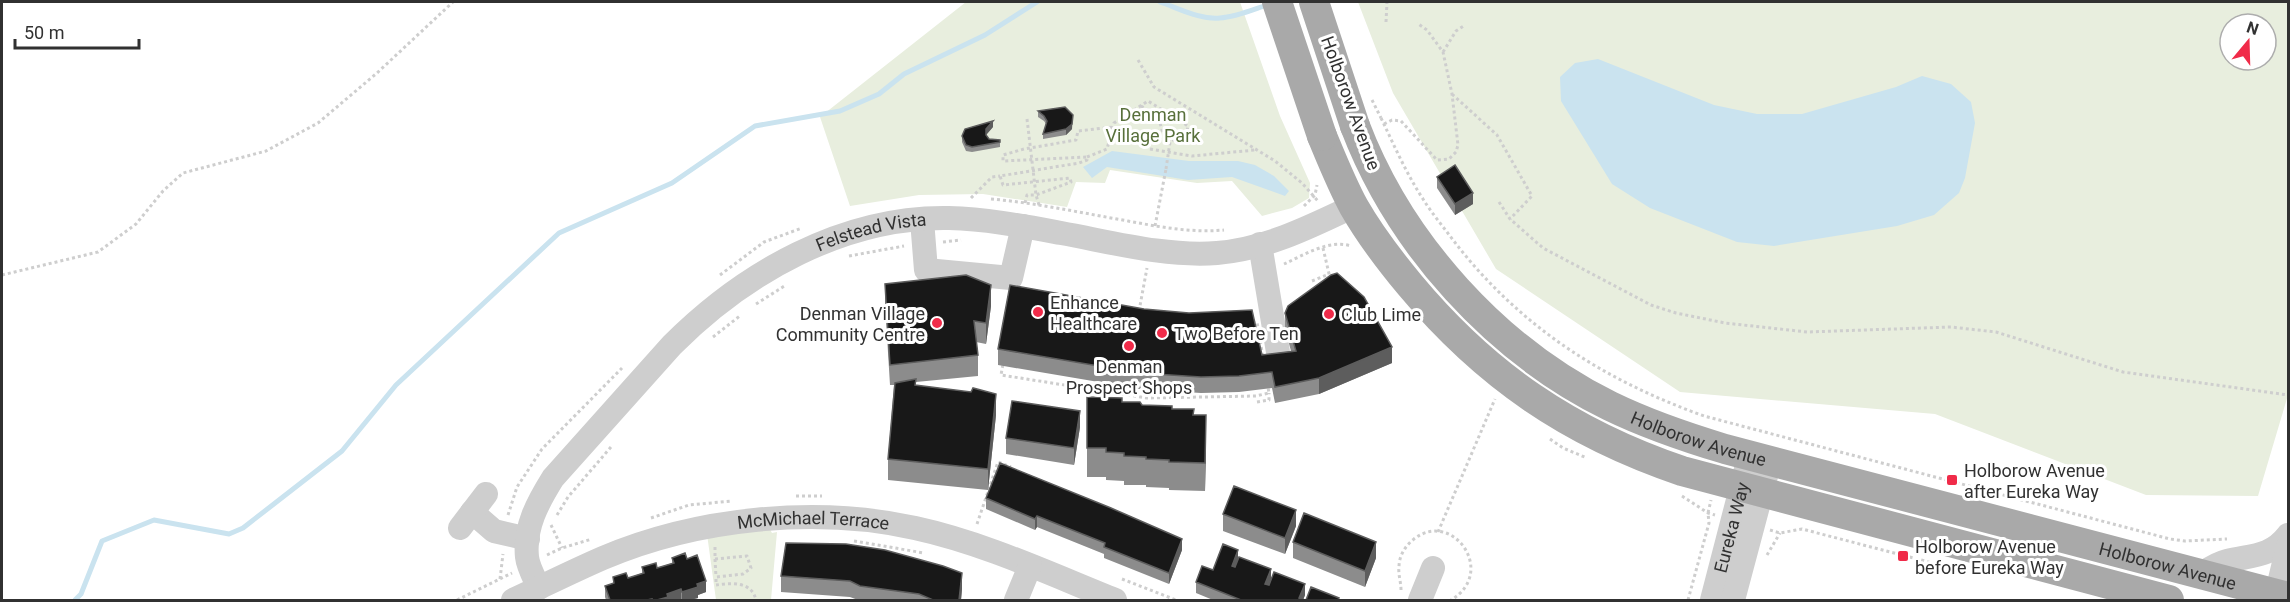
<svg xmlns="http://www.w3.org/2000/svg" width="2290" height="602" font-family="Roboto,sans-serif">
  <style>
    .green { fill: #e8eede; fill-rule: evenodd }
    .water { fill: #cae3ef }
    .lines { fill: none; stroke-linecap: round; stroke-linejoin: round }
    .stream { stroke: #cae3ef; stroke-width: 5 }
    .path { stroke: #cecece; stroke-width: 3; stroke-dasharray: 3 3; stroke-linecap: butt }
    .minor { stroke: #cecece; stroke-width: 24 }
    .major { stroke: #a9a9a9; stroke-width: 30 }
    .path-bridge { stroke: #cecece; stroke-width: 3; stroke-dasharray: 3 3; stroke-linecap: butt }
    .major-bridge { stroke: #a9a9a9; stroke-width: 30 }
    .wall { fill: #8c8c8c }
    .shaded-wall { fill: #5d5d5d }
    .building { fill: #181818; stroke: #5d5d5d; stroke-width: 1.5 }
    .poi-dot { fill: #f02b49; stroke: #fff; stroke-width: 2 }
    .labels { text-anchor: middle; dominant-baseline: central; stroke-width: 6; stroke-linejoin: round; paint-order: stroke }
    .street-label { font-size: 18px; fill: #313131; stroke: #fff }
    .park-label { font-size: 18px; fill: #58703b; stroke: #fff }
    .poi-label { font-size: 18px; fill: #313131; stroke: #fff; text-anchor: start }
  </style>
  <rect width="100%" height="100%" fill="#fff"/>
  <path class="green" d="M 966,2 L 1240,2 L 1280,116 L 1310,183 L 1309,198 L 1292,208 L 1262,216 L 1232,181 L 1197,183 L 1110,170 L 1105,183 L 1076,182 L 1067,207 L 983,194 L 919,195 L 850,206 L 820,117 Z
    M 1358,2 L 2288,2 L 2288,395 L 2258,496 L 2146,495 L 1935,414 L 1680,392 L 1496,269 L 1393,93 ZM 2230,24 L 2266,24 L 2266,60 L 2230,60 Z
    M 768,526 L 772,533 L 777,532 L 771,600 L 716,600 L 707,534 Z"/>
  <path class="water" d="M 1598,59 L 1714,105 L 1757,114 L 1802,114 L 1896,87 L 1922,76 L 1951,84 L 1971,102 L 1975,123 L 1965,178 L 1959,193 L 1934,215 L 1897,226 L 1774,246 L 1737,242 L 1650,208 L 1612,184 L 1561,101 L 1560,77 L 1575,63 Z
    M 1112,151 L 1189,161 L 1238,161 L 1255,165 L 1274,176 L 1289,191 L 1285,196 L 1232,177 L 1188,180 L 1107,167 L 1092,178 L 1083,167 Z"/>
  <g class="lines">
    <path class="stream" d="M 1160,2 C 1178,8 1200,20 1220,18 C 1236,17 1252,10 1267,5
      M 75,600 L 81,594 L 102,541 L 154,520 L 229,534 L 243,528 L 342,451 L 396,385 L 559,233 L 672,183 L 755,126 L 840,111 L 879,94 L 904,74 L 985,35 L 1037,2"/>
    <path class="path" d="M 1386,22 L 1387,2
      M 1443,52 L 1456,31 L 1465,25
      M 1138,60 L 1154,87 L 1275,161 L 1302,183 L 1318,201
      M 1452,94 L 1497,135 L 1532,196 L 1510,219
      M 1141,106 L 1158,116 L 1165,112
      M 1381,118 C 1394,145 1406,173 1423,199 C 1431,212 1441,224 1450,236 C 1517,325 1601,379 1704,416 L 2170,539 L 2185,541 L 2227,539
      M 1027,119 L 1036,195 L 1039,205
      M 1384,124 L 1392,120 L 1401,121 L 1437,160 L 1449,159 L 1456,152 L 1458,145 L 1452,94 L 1443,52 L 1427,30 L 1417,23
      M 1150,149 L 1192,156 L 1255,150
      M 1087,157 L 1107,149 L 1114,123 L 1148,101 L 1188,126 L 1187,131 L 1170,142 L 1162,130 L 1158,116
      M 971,198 L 992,177 L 1000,176
      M 991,199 C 1037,203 1082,213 1128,221 C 1160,227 1192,233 1224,230
      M 1499,202 L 1510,219 L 1543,248 L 1651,305 L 1676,313 L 1725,323 L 1807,332 L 1951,327 L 1996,332 L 2123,372 L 2288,395
      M 1025,203 L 1027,195 L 1036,195 L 1071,182 L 1070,178 L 1003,185 L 1000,176 L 1079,163 L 1087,160 L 1087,157 L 1003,161 L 1003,155 L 1024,149 L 1076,140 L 1078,131 L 1113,127
      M 1304,206 L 1315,195 L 1317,185
      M 1155,226 L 1166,169
      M 943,242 L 961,240
      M 1323,248 L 1330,278
      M 849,256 L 904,246
      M 1284,264 C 1304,255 1329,239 1351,246
      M 2,275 L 98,252 L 136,224 L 163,191 L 183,173 L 266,151 L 318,123 L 377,73 L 453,2
      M 720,275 L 764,242 L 802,228
      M 1312,281 L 1329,274
      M 1015,298 L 1137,322 L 1196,326 L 1257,322 L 1269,393 L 1256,396 L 1147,398 L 1001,375 Z
      M 756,304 L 786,285
      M 1139,311 L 1147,268
      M 713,337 L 741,315
      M 1257,402 L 1269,400 L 1269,393
      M 1550,439 L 1563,448 L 1587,458
      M 796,496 L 822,496
      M 1682,496 L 1708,513 L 1715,515
      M 508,515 L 517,487 L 542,449 L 622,368
      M 557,515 L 568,497 L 611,447
      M 651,518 L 689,505 L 732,501
      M 977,524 L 998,462 L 1011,467
      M 551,525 L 562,548
      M 1770,530 L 1780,533 L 1802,529 L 1944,566
      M 1438,532 L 1495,399
      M 854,541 L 924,553
      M 715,547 L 715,559 L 747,556 L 751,568 L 743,574 L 716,577 L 716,585 C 731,583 752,581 756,600
      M 547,555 L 562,548 L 592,539
      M 1767,555 L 1780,533
      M 715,559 L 716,577
      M 500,579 L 503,554
      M 1122,579 L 1176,600
      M 1401,590 C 1401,582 1398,574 1399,567 C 1399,556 1405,546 1414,539 C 1452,509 1498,572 1451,600
      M 457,600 L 512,573
      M 1688,600 L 1709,523 L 1708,513 L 1711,500"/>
    <g class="minor">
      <path d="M 922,220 L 926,270 L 1011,278 L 1023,226"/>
      <path d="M 1260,244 L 1280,364"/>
      <path d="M 472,512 L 494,531 L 528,539"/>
      <path d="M 460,528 L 486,494"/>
      <path d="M 2201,574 C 2209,569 2218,563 2227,561 C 2252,555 2271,557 2288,535"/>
      <path id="s1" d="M 539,588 C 535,579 528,567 527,557 C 524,527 538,502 553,478 L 672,345 C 744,273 843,216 949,218 C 987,219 1023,226 1061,233 C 1111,242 1166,257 1217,253 C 1266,249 1310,227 1354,206"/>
      <path id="s2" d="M 513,600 C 543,586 573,571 603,558 C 697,518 816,506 915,528 C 984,543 1050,574 1115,600"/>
      <path d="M 1016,600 L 1030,566"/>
      <path d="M 1420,600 L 1433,568"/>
      <path id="s3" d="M 1712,600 L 1746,469"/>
      <path d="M 1733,600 L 1770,461"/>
      <path d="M 2275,600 L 2288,546"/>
    </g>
    <g class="major">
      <path id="s4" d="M 1355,126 C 1400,244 1496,350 1610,406 C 1647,424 1685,437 1725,449 L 2288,597"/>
      <path d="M 1322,136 C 1332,160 1342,185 1354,207 C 1370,235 1390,261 1410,285 C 1486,376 1570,433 1682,471 L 2169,600"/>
    </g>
    <path class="path-bridge" d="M 1372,100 L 1381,118
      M 1166,169 L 1170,142"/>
    <path class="major-bridge" d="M 1277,2 L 1322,136
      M 1314,2 L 1355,126"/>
  </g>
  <path class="wall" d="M 1038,111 L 1072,129 L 1066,135 L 1043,139 L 1043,134 L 1046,124 L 1044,121 L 1038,117 Z
    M 993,127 L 986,135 L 989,139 L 1000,140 L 1000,147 L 972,152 L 966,151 L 962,142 L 962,136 Z
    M 1437,177 L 1473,204 L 1455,215 L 1437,188 Z
    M 885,284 L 991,306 L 986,344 L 976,342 L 978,355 L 978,376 L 916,382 L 916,385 L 996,415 L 988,490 L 888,480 L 888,459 L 894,385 L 890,385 L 885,304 Z
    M 1285,313 L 1392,363 L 1319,394 L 1275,403 L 1272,388 L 1239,392 L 1201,393 L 1140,389 L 998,365 L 998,349 L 1262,355 L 1291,351 L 1285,329 Z
    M 1087,397 L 1172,409 L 1194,415 L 1206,443 L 1205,491 L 1169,490 L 1169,488 L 1146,487 L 1146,485 L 1124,485 L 1124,481 L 1106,480 L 1106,477 L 1087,477 Z
    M 1080,427 L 1074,465 L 1006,454 L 1006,438 Z
    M 986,498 L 1182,550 L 1169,584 L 1104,558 L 1104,554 L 1037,527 L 1035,530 L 986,509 Z
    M 1223,514 L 1296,526 L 1285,554 L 1223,531 Z
    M 1293,542 L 1376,558 L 1365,587 L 1293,558 Z
    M 672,558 L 687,559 L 706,592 L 698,595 L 698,598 L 690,600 L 606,600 L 605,597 L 605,586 L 613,583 L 613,577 L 628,578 L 642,573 L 642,567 L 657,568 L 672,563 Z
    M 1238,561 L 1271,580 L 1305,595 L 1303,600 L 1305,600 L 1213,600 L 1196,593 L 1196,582 L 1213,570 Z
    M 781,576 L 962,589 L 961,600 L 858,600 L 850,597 L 781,592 Z"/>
  <path class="shaded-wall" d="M 1073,115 L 1072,129 L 1066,135 L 1066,129 Z
    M 993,121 L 993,127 L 986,135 L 986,129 Z
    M 1473,193 L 1473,204 L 1455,215 L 1455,204 Z
    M 991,285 L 991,306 L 986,344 L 986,323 Z
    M 1392,347 L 1392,363 L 1319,394 L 1319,378 Z
    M 996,394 L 996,415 L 988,490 L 988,469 Z
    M 1080,411 L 1080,427 L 1074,465 L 1074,448 Z
    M 1206,415 L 1206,443 L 1205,491 L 1205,463 Z
    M 1296,510 L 1296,526 L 1285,554 L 1285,538 Z
    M 1037,516 L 1037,527 L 1035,530 L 1035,519 Z
    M 1182,539 L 1182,550 L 1169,584 L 1169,573 Z
    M 1376,542 L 1376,558 L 1365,587 L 1365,571 Z
    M 1238,550 L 1238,561 L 1232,577 L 1232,566 Z
    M 1271,569 L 1271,580 L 1265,595 L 1265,584 Z
    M 962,573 L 962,589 L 961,600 L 959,600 Z
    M 706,581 L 706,592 L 698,595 L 698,598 L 690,600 L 682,600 L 682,592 L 697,584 Z
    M 1305,584 L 1305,595 L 1303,600 L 1299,598 Z
    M 681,589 L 681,600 L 657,600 L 667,594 Z"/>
  <path class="building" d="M 1065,107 L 1073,115 L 1072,124 L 1066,129 L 1043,134 L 1047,121 L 1044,116 L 1038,111 Z
    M 993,121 L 986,129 L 986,135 L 989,139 L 1000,140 L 1000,142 L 972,147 L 966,145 L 962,136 L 965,129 Z
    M 1455,165 L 1473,193 L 1455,204 L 1437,177 Z
    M 1337,273 L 1364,297 L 1392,347 L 1319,378 L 1275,387 L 1272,372 L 1239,376 L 1201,377 L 1140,373 L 998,349 L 1010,285 L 1144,309 L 1189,313 L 1252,310 L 1262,355 L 1296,351 L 1285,313 L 1288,306 L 1331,275 Z
    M 966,275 L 991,285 L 986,323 L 974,321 L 978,355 L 890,365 L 885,284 Z
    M 916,379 L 915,385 L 971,392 L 973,388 L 996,394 L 988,469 L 888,459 L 895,383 Z
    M 1087,397 L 1122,398 L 1122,402 L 1140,402 L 1142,405 L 1172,406 L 1172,409 L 1194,409 L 1193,415 L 1206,415 L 1205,463 L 1169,462 L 1169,460 L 1146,459 L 1146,457 L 1124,456 L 1124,453 L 1106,452 L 1106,448 L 1087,448 Z
    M 1012,401 L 1080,411 L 1074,448 L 1006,438 Z
    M 1000,463 L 1111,508 L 1182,539 L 1169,573 L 1104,547 L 1105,543 L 1037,516 L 1035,519 L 986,498 Z
    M 1234,486 L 1296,510 L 1285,538 L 1223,514 Z
    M 1304,513 L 1376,542 L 1365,571 L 1293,542 Z
    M 786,543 L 846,544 L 885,550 L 943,566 L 962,573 L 959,600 L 933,600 L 919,594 L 860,586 L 850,581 L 781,576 Z
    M 1223,544 L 1238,550 L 1232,566 L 1235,567 L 1239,557 L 1271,569 L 1265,584 L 1269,585 L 1274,572 L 1305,584 L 1299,598 L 1305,600 L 1241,600 L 1196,582 L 1202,566 L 1213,570 Z
    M 685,553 L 687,559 L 697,555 L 706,581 L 697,584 L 698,587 L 682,592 L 681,589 L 667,594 L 668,597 L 657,600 L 652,600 L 652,599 L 647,600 L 610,600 L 605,586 L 614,583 L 613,577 L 626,573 L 628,578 L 644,573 L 642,567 L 656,563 L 657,568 L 674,563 L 672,558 Z
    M 1311,587 L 1339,598 L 1338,600 L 1306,600 Z"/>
  <g class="poi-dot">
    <circle cx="1038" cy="312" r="6"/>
    <circle cx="1329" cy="314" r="6"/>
    <circle cx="937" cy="323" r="6"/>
    <circle cx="1162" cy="333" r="6"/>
    <circle cx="1129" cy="346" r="6"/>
    <rect x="1946" y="474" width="12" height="12" rx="3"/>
    <rect x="1897" y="550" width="12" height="12" rx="3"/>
  </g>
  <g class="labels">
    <g class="street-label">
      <text transform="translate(1351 103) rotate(70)">Holborow Avenue</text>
      <text stroke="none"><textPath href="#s1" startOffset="530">Felstead Vista</textPath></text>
      <text stroke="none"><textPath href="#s4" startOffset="482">Holborow Avenue</textPath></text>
      <text stroke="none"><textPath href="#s2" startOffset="315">McMichael Terrace</textPath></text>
      <text stroke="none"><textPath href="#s3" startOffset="75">Eureka Way</textPath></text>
      <text stroke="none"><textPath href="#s4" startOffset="968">Holborow Avenue</textPath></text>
    </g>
    <g class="park-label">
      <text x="1153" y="114">Denman<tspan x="1153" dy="21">Village Park</tspan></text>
    </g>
    <g class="poi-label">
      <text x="1050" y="302">Enhance<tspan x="1050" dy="21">Healthcare</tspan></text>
      <text x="925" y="313" text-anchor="end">Denman Village<tspan x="925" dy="21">Community Centre</tspan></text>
      <text x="1341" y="314">Club Lime</text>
      <text x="1174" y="333">Two Before Ten</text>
      <text x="1129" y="366" text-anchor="middle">Denman<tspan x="1129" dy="21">Prospect Shops</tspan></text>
      <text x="1964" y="470">Holborow Avenue<tspan x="1964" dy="21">after Eureka Way</tspan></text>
      <text x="1915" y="546">Holborow Avenue<tspan x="1915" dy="21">before Eureka Way</tspan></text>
    </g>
  </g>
  <rect width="2290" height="602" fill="none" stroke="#313131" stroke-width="6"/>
  <g transform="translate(2248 42) rotate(19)"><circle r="28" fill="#ffffff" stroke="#adadad" stroke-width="1.5"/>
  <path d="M0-4.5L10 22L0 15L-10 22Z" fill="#f02b49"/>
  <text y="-9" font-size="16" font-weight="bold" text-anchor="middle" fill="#313131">N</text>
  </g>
  <path d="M15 39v9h124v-9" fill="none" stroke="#313131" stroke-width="3"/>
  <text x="24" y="39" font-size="18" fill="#313131" stroke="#ffffff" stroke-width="4.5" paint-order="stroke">50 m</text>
</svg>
